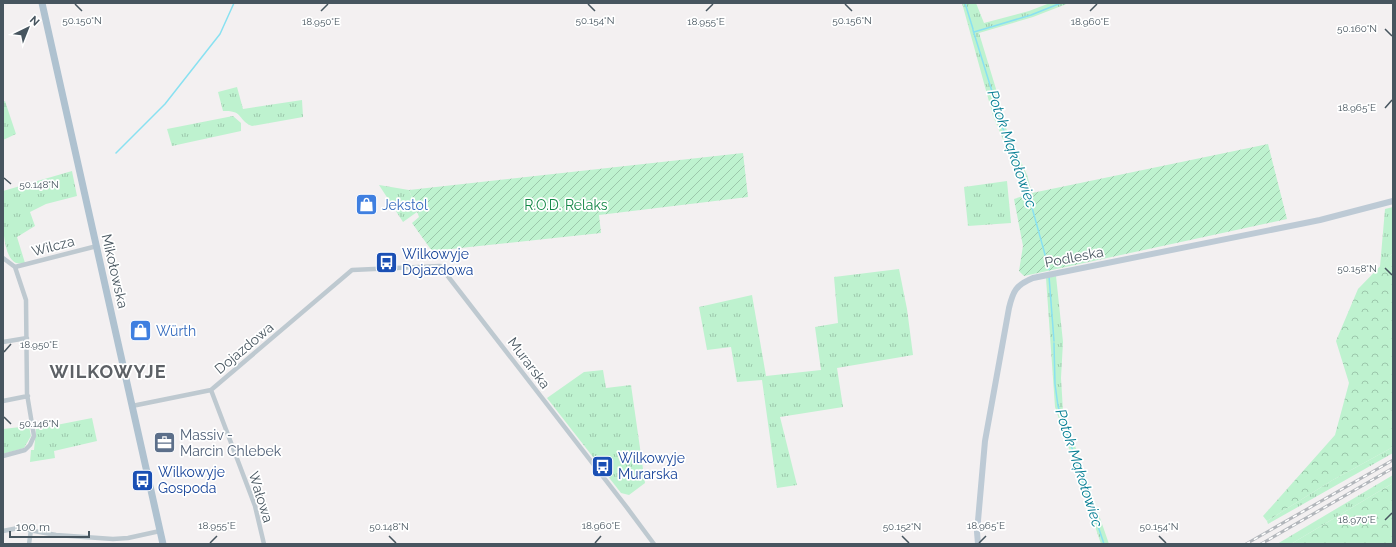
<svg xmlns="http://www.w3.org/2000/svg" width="1396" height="547" font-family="Raleway,sans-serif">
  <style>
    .grass { fill: url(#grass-tufts) }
    .forest { fill: url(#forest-crowns) }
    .garden { fill: url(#garden-furrows) }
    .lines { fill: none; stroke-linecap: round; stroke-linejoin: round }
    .stream { stroke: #89e1f1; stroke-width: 1.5 }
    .street { stroke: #bec9d0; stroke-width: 4.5 }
    .secondary { stroke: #bdcad5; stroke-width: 6 }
    .primary { stroke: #afc2d0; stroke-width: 7 }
    .rail-casing { stroke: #b2b6bb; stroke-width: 3 }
    .rail { stroke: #fff; stroke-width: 1.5; stroke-dasharray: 4.5; stroke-linecap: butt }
    .ticks { fill: none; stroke: #47555f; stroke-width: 1.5 }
    .labels { text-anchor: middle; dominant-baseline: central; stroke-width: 3.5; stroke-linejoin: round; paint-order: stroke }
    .shop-label { font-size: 14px; fill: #366cbe; stroke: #fff; text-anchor: start }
    .park-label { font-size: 14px; fill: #128645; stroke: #fff }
    .street-label { font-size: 14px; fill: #47555f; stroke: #fff }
    .transit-label { font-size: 14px; fill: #164399; stroke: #fff; text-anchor: start }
    .service-label { font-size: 14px; fill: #4e5e75; stroke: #fff; text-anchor: start }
    .water-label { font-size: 15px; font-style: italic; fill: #077f94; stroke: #fff }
    .district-label { font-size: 18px; font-weight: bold; letter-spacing: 1px; fill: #5d6166; stroke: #fff }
    .ticks-label { font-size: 10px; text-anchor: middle; fill: #47555f; stroke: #fff; stroke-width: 3.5; stroke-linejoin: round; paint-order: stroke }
  </style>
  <defs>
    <pattern id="grass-tufts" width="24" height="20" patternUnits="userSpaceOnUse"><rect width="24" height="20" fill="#bef2cf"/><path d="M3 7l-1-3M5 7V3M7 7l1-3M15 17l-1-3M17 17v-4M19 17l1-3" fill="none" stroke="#9cc7ab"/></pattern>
    <pattern id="forest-crowns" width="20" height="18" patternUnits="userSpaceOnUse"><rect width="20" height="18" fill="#bef2cf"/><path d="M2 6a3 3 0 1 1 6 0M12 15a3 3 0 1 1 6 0" fill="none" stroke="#9cc7ab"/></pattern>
    <pattern id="garden-furrows" width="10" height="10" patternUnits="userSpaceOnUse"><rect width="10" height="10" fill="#bef2cf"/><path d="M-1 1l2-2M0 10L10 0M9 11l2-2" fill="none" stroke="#9cc7ab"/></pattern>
  </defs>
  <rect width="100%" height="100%" fill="#f3f0f1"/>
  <path class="grass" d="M 962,3 L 976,3 L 984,23 L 1029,11 L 1050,3 L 1069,3 L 1033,17 L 979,33 L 1003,112 L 1001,117 L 1027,175 L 1032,193 L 1026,196 L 1018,174 L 993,116 Z
    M 237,87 L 243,109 L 302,100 L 303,117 L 252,126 C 237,120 244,110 223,111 L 218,92 Z
    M 5,101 L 16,134 L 3,140 L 3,102 Z
    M 233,116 L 241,123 L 241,131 L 172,146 L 167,129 Z
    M 72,171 L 77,196 L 46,204 L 30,212 L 35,226 L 17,237 L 25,263 C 22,263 19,264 16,263 C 0,256 3,207 3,191 Z
    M 1007,181 L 1011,223 L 968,226 L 964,187 Z
    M 379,185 L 409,190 L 417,212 L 403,222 Z
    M 1393,207 L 1393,253 L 1380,267 L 1385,209 Z
    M 899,269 L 907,309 L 913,355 L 837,368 L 843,407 L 780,417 L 797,485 L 777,488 L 762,380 L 737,382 L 731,347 L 707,350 L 699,307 L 752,295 L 766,376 L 821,370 L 815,327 L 838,323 L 834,277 Z
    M 1056,276 L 1063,342 L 1061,378 L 1063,411 L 1109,544 L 1101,544 L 1055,407 L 1046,278 Z
    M 603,370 L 606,388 L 631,385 L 645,483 L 629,495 L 621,493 L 547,398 L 584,372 Z
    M 92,418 L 97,441 L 54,451 L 55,458 L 30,462 L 31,450 L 34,450 L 36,429 Z
    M 29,426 L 31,436 L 24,448 L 3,454 L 3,429 Z
    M 1393,447 L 1393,453 L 1268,524 L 1267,521 L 1331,481 Z
    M 1393,475 L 1393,483 L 1291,544 L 1277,544 Z"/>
  <path class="forest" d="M 1393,253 L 1393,447 L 1331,481 L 1267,521 L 1263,516 L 1335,435 L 1349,383 L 1336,341 L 1358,289 Z
    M 1393,483 L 1393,544 L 1291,544 Z"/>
  <path class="garden" d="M 1268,144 L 1287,219 L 1024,276 L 1019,271 L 1023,246 L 1014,199 L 1032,193 Z
    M 743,153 L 748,197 L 599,215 L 601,233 L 432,251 L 412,223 L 419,217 L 409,190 Z"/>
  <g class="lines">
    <path class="stream" d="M 965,3 L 973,29
      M 973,30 L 999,114 L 998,117 L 1023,175 L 1049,269
      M 974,32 L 1031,15 L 1061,3
      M 116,153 L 165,104 L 220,34 L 234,3
      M 1049,276 L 1054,341
      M 1054,343 L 1055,384 L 1058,406 L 1104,544"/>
    <path class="street" d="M 3,258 L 15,267 L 26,300 L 27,394 L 34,436 L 30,445 L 25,450 L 3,456
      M 15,267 L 97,246
      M 3,342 L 27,338
      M 211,390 L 255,506 L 264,544
      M 3,401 L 28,396
      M 132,406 L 211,390 L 352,270 L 440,266 L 628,509 L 654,544
      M 3,531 L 18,528 L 56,535 L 113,539 L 128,538 L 160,531
      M 29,544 L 31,530"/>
    <path class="secondary" d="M 978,544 L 977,532 L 985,441 L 1009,308 C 1013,291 1016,285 1033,278 L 1320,220 L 1393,201"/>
    <path class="primary" d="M 42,3 L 163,544"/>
    <defs>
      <path id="rail" d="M 1246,544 L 1393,460
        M 1261,544 L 1393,468"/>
    </defs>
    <use href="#rail" class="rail-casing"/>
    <use href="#rail" class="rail"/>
  </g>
  <path class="ticks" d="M 75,4 L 82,11M 588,4 L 595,11M 845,4 L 852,11M 321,11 L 328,4M 706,11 L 713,4M 1090,11 L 1097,4M 1385,29 L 1392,36M 1385,108 L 1392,100M 4,178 L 11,184M 1385,268 L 1392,275M 4,352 L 11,344M 4,417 L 11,424M 1385,520 L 1392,513M 389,536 L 396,543M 902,536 L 909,543M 1159,536 L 1166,543M 210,543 L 217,536M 595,543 L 601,536M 979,543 L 986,536"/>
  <defs>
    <symbol id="shop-square" viewBox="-11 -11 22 22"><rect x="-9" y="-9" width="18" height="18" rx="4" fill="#3f7fe0" stroke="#fff"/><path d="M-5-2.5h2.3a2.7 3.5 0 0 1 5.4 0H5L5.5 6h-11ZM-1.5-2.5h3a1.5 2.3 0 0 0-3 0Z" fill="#fff"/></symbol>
    <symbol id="bus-square" viewBox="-11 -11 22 22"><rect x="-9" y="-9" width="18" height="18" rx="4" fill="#1a4fb4" stroke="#fff"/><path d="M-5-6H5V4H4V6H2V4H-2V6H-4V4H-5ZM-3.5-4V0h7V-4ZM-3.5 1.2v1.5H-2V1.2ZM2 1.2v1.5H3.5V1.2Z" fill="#fff"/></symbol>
    <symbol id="office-square" viewBox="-11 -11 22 22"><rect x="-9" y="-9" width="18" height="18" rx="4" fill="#5c6f8a" stroke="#fff"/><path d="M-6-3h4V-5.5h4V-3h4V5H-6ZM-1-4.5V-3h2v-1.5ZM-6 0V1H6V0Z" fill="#fff"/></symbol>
  </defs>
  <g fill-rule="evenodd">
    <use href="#shop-square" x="354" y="192" width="25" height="25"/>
    <use href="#bus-square" x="374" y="250" width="25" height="25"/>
    <use href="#shop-square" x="128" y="318" width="25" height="25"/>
    <use href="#office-square" x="152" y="430" width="25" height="25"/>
    <use href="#bus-square" x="590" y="454" width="25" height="25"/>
    <use href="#bus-square" x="130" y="468" width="25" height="25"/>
  </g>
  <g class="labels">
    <g class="shop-label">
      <text x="382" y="205">Jekstol</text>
      <text x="156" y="331">Würth</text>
    </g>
    <g class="park-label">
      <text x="566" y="205">R.O.D. Relaks</text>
    </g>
    <g class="street-label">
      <text transform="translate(53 246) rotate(-15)">Wilcza</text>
      <text transform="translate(1074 257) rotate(-11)">Podleska</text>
      <text transform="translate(115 271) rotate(77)">Mikołowska</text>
      <text transform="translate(244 348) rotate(-40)">Dojazdowa</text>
      <text transform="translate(529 363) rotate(53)">Murarska</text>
      <text transform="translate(261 497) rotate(73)">Wałowa</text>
    </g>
    <g class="transit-label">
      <text x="402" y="254">Wilkowyje<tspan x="402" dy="16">Dojazdowa</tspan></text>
      <text x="618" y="458">Wilkowyje<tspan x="618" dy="16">Murarska</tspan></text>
      <text x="158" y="472">Wilkowyje<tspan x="158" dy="16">Gospoda</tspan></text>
    </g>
    <g class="service-label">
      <text x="180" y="435">Massiv -<tspan x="180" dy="16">Marcin Chlebek</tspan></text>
    </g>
    <g class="water-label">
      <text transform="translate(1012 149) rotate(71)">Potok Mąkołowiec</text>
      <text transform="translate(1079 468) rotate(72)">Potok Mąkołowiec</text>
    </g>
    <g class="district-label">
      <text x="108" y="371">WILKOWYJE</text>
    </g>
  </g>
  <g class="ticks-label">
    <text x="82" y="24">50.150°N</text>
    <text x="595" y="24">50.154°N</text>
    <text x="852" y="24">50.156°N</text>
    <text x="321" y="25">18.950°E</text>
    <text x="706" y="25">18.955°E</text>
    <text x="1090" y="25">18.960°E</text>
    <text x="1357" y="32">50.160°N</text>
    <text x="1357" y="111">18.965°E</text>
    <text x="39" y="188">50.148°N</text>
    <text x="1357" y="272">50.158°N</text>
    <text x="39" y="348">18.950°E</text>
    <text x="39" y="427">50.146°N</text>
    <text x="1357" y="523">18.970°E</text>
    <text x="217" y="529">18.955°E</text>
    <text x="601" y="529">18.960°E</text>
    <text x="986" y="529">18.965°E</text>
    <text x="389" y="530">50.148°N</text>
    <text x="902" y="530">50.152°N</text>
    <text x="1159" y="530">50.154°N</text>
  </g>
  <rect width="1396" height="547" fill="none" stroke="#47555f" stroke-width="8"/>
  <g transform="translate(28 28) rotate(43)" stroke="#ffffff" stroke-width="3" paint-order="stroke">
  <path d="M0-3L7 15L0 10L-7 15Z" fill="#47555f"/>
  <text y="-6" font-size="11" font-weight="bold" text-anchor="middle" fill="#47555f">N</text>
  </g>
  <path d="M10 531v6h79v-6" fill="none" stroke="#47555f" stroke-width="2"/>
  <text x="16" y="531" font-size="12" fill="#47555f" stroke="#ffffff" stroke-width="3" paint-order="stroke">100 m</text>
</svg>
